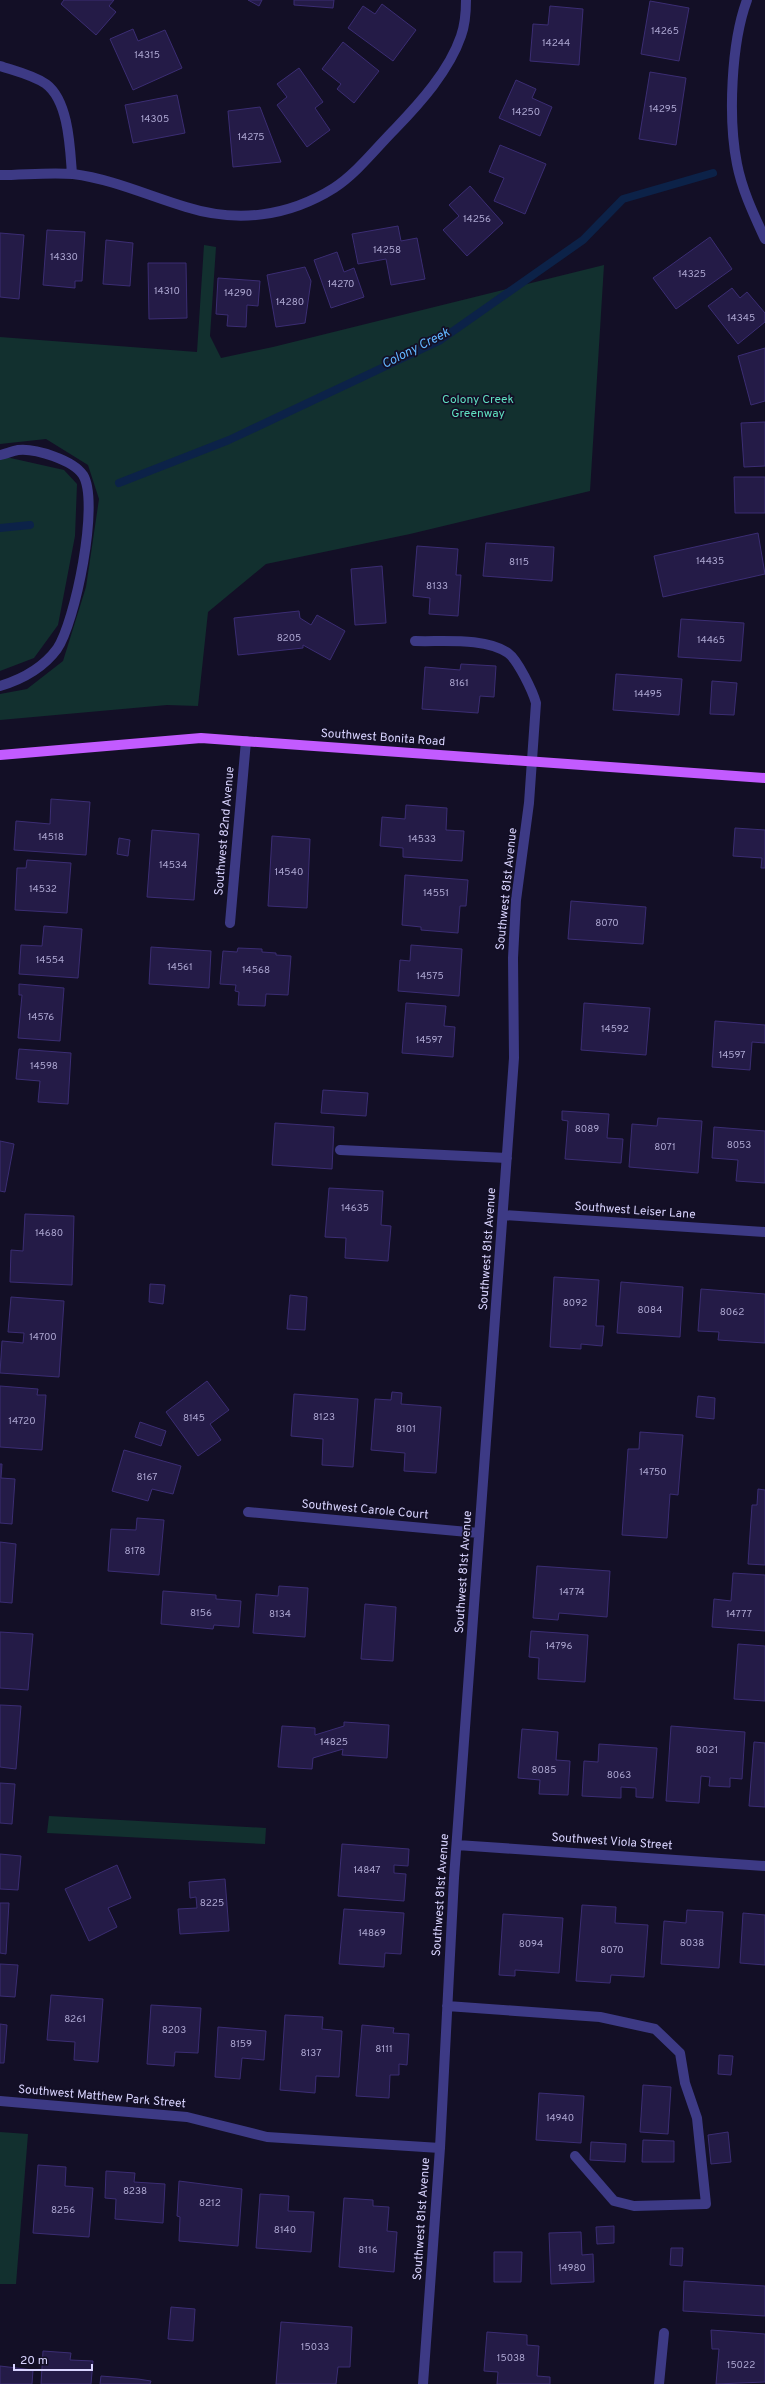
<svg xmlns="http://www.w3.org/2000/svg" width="765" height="2384" font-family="Overpass,sans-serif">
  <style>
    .green { fill: #12302f }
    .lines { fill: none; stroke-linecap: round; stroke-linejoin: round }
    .stream { stroke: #0c2248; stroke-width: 8 }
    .building { fill: #241b47; stroke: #3b2d73 }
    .minor { stroke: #3d3a85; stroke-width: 10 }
    .major { stroke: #c25bff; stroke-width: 10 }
    .labels { text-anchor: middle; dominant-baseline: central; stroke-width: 3.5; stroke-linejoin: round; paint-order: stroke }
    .number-label { font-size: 10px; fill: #aca6d1 }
    .park-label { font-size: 12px; fill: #5fe0c0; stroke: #130f26 }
    .street-label { font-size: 12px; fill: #d9d4ff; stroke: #130f26 }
    .water-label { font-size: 13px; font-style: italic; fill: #62b6ff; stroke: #130f26 }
  </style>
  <rect width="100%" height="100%" fill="#130f26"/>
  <path class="green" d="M 204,245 L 216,247 L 210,336 L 221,358 L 273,347 L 604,265 L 590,491 L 410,534 L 266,564 L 208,612 L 198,706 L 167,705 L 0,720 L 0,694 L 27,689 L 63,661 L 86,587 L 99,499 L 88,465 L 46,439 L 0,444 L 0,337 L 197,352 Z
    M 6,457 L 64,470 L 77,484 L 75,536 L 58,625 L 34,658 L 0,671 L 0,459 Z
    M 49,1816 L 266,1828 L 265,1844 L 47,1833 Z
    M 0,2132 L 28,2134 L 16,2284 L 0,2284 Z"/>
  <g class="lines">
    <path class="stream" d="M 119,483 L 229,440 L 439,341 L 583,240 L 623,199 L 713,173
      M 0,528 L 30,525"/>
  </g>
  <path class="building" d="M 64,0 L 114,0 L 109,6 L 116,12 L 96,35 L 61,4 Z
    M 248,0 L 262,0 L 259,6 Z
    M 294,0 L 334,0 L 333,8 L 294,5 Z
    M 650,1 L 689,8 L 679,61 L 641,54 Z
    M 382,4 L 416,30 L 393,61 L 348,28 L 363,6 L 375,14 Z
    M 550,6 L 583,9 L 579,65 L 530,61 L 533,24 L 548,25 Z
    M 133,29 L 138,41 L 165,30 L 182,68 L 133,90 L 110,39 Z
    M 343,42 L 379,71 L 354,103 L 337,89 L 341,84 L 322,69 Z
    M 299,68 L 323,102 L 315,108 L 330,130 L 307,147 L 277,105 L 287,97 L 277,84 Z
    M 650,72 L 686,78 L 676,145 L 639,139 Z
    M 516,80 L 536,89 L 532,98 L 552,107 L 540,136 L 499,118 Z
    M 177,95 L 185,133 L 133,143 L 125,105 Z
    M 260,107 L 281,162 L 233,167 L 228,111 Z
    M 500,145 L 546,164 L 525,214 L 494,201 L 504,178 L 489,172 Z
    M 470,186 L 503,223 L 467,256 L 443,230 L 459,216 L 449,205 Z
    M 398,226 L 401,241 L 417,238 L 425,279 L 391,285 L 386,259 L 358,264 L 352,234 Z
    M 47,230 L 85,232 L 82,281 L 75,281 L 75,288 L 43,285 Z
    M 0,233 L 24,235 L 19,299 L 0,297 Z
    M 710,237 L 732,269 L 676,309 L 653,278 Z
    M 106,240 L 133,243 L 130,286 L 103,284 Z
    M 337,252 L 344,272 L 354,268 L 364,297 L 331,308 L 314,260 Z
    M 148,263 L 186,263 L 187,318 L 149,319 Z
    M 305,267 L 311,281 L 305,323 L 276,327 L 267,275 Z
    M 218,278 L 260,281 L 258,306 L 247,305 L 246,327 L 227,326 L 228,315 L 216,314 Z
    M 732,288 L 740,298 L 747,292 L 765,313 L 765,322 L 738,344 L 708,306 Z
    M 765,348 L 765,401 L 751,405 L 738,356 Z
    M 765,422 L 765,466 L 744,467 L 741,423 Z
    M 734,477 L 765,477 L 765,513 L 735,513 Z
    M 758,533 L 765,574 L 663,597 L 654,556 Z
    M 486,543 L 554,547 L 552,581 L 483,576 Z
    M 417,546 L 458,549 L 456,575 L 461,575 L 458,616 L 429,614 L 430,598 L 413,596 Z
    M 382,566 L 386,623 L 355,625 L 351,569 Z
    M 299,611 L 300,618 L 311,625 L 317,615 L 345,631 L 330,660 L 303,645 L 303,648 L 238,655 L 234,618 Z
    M 681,619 L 744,623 L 741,661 L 678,657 Z
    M 461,664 L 496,666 L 494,697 L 480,696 L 478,713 L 422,709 L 425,667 L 460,670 Z
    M 616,674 L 682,679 L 679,715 L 613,710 Z
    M 712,681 L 737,683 L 734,715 L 710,714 Z
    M 51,799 L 90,802 L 86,855 L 14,850 L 16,821 L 50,824 Z
    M 406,805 L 447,808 L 446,830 L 464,831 L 462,861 L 403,857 L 403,848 L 380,846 L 382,817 L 405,819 Z
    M 735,828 L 765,830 L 765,868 L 761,868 L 762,858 L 733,856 Z
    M 152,830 L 199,834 L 194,900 L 147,897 Z
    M 272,836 L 310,839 L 307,908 L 268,906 Z
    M 119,838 L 130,840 L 128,856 L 117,854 Z
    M 27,860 L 71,863 L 67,913 L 15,910 L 17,868 L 26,868 Z
    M 405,875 L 468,880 L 466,906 L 460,906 L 458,933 L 421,930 L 421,927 L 402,925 Z
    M 571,901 L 646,907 L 643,944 L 568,939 Z
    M 44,926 L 82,929 L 78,978 L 19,974 L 21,945 L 42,946 Z
    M 411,945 L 462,949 L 459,996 L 398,991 L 400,960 L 410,961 Z
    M 151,947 L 211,951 L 209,988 L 149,984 Z
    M 238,948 L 262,949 L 262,952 L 276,953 L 276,955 L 291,956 L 288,995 L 266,994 L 265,1006 L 238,1005 L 239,992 L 235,991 L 236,985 L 220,984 L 223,951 L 237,952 Z
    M 19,984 L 64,988 L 60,1041 L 18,1038 L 22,995 L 19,995 Z
    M 406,1003 L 446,1006 L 444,1026 L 455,1027 L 453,1057 L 402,1053 Z
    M 584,1003 L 650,1008 L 646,1055 L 581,1050 Z
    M 715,1021 L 765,1025 L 765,1043 L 752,1042 L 750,1070 L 712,1067 Z
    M 19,1049 L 71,1053 L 68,1104 L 38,1102 L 40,1081 L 16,1079 Z
    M 323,1090 L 368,1093 L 366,1116 L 321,1113 Z
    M 562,1111 L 609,1114 L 607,1138 L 623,1139 L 621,1163 L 565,1159 L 568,1121 L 562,1120 Z
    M 658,1118 L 702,1121 L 698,1173 L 629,1167 L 632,1124 L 657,1126 Z
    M 275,1123 L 334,1127 L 332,1169 L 272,1165 Z
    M 714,1127 L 765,1131 L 765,1183 L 736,1181 L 738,1160 L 712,1158 Z
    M 0,1141 L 14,1144 L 5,1192 L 0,1191 Z
    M 329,1188 L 383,1191 L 381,1225 L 391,1226 L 388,1261 L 345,1258 L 346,1238 L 325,1237 Z
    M 25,1214 L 74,1216 L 72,1285 L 10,1282 L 11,1250 L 23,1251 Z
    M 554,1277 L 599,1280 L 596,1326 L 604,1326 L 602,1346 L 581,1344 L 581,1349 L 550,1347 Z
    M 621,1282 L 683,1287 L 680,1337 L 617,1333 Z
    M 150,1284 L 165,1285 L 163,1304 L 149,1302 Z
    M 701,1289 L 765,1294 L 765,1343 L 718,1340 L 719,1332 L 698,1331 Z
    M 290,1295 L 307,1297 L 305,1330 L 287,1329 Z
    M 11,1297 L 64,1301 L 59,1377 L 0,1373 L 2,1341 L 23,1343 L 24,1333 L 8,1332 Z
    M 207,1381 L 229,1410 L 210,1424 L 221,1440 L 198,1456 L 166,1412 Z
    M 0,1386 L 38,1389 L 37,1395 L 46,1395 L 42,1450 L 0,1447 Z
    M 392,1392 L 402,1393 L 401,1404 L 441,1407 L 436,1473 L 404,1471 L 405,1453 L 371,1450 L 375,1399 L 391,1400 Z
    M 294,1394 L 358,1399 L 353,1467 L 322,1465 L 323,1439 L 291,1436 Z
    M 698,1396 L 715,1398 L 714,1419 L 696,1417 Z
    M 140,1422 L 166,1431 L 161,1446 L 135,1437 Z
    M 640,1432 L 683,1435 L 678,1495 L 670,1494 L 667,1538 L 622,1535 L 628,1449 L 639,1449 Z
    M 124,1450 L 181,1466 L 173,1494 L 152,1489 L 148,1501 L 112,1491 Z
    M 0,1464 L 2,1464 L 1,1478 L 15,1479 L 12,1524 L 0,1523 Z
    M 758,1489 L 765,1490 L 765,1565 L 748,1564 L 752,1505 L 757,1505 Z
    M 137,1518 L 164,1520 L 159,1575 L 108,1571 L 111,1529 L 136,1530 Z
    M 0,1542 L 16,1544 L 12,1603 L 0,1602 Z
    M 537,1566 L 610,1571 L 607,1617 L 559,1613 L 558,1620 L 533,1618 Z
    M 733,1573 L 765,1575 L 765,1631 L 712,1627 L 714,1599 L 731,1601 Z
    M 279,1586 L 308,1588 L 305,1637 L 253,1633 L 256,1594 L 278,1596 Z
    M 163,1591 L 216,1595 L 216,1599 L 241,1601 L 239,1627 L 214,1625 L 213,1629 L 161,1624 Z
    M 365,1604 L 396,1607 L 393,1661 L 361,1659 Z
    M 531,1631 L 588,1635 L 585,1682 L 538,1679 L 539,1658 L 529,1657 Z
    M 0,1632 L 33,1634 L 28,1690 L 0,1688 Z
    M 738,1644 L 765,1646 L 765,1701 L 734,1699 Z
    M 0,1705 L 21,1706 L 16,1769 L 0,1767 Z
    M 344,1722 L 389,1725 L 387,1758 L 342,1755 L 343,1749 L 313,1758 L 312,1769 L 278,1767 L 282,1726 L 315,1728 L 315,1735 L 344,1726 Z
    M 671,1726 L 745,1732 L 742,1779 L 730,1778 L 730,1787 L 709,1786 L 710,1777 L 701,1776 L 699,1803 L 666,1801 Z
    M 522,1729 L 558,1732 L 556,1760 L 570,1761 L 568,1795 L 539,1794 L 540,1780 L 518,1778 Z
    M 754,1742 L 765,1743 L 765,1807 L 749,1806 Z
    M 599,1744 L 657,1748 L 653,1798 L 636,1797 L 636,1788 L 621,1787 L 621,1798 L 582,1796 L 584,1761 L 598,1762 Z
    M 0,1783 L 15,1784 L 12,1824 L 0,1823 Z
    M 342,1844 L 409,1849 L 408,1866 L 394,1865 L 394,1873 L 406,1874 L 404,1901 L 338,1896 Z
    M 0,1854 L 21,1856 L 18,1890 L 0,1889 Z
    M 117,1865 L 131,1898 L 108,1908 L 117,1927 L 89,1941 L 65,1889 Z
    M 225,1879 L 229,1931 L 180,1934 L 178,1909 L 197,1908 L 196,1897 L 190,1898 L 189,1882 Z
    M 0,1903 L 9,1903 L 6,1954 L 0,1953 Z
    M 582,1905 L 616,1907 L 615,1923 L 648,1925 L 644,1977 L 611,1975 L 610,1983 L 576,1981 Z
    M 344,1909 L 404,1913 L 401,1954 L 385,1953 L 384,1967 L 339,1964 Z
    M 687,1910 L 723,1912 L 719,1968 L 661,1964 L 664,1921 L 686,1923 Z
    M 743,1913 L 765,1915 L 765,1965 L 740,1963 Z
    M 503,1914 L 563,1918 L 559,1973 L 515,1970 L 515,1976 L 499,1975 Z
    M 0,1964 L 18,1965 L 15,1997 L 0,1996 Z
    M 51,1995 L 103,1999 L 98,2062 L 74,2060 L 75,2042 L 47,2040 Z
    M 151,2005 L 201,2008 L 198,2053 L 175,2052 L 174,2066 L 147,2064 Z
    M 285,2015 L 323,2017 L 322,2029 L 342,2031 L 339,2077 L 316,2076 L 315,2093 L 280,2090 Z
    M 0,2024 L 7,2025 L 4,2063 L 0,2063 Z
    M 362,2025 L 394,2028 L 393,2033 L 409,2034 L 407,2065 L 399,2064 L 399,2075 L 390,2075 L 389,2098 L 356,2096 Z
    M 218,2027 L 266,2031 L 264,2060 L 242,2058 L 240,2079 L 215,2077 Z
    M 719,2055 L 733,2056 L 731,2075 L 718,2074 Z
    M 643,2085 L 671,2087 L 668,2134 L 640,2132 Z
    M 539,2093 L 584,2096 L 581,2143 L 536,2140 Z
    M 728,2132 L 731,2162 L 711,2164 L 708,2135 Z
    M 643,2140 L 674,2141 L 674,2162 L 642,2162 Z
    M 591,2142 L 626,2144 L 625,2162 L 590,2160 Z
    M 38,2165 L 66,2167 L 65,2186 L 93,2188 L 89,2237 L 33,2233 Z
    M 106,2171 L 135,2173 L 134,2182 L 165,2184 L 163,2223 L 115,2219 L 116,2199 L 105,2198 Z
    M 179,2181 L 242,2189 L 238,2246 L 179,2241 L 180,2217 L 177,2216 Z
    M 260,2194 L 289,2196 L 288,2211 L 314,2212 L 311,2252 L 256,2248 Z
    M 344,2198 L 373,2200 L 373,2206 L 389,2207 L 387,2231 L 397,2232 L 394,2272 L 339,2267 Z
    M 614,2226 L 614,2243 L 597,2244 L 596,2227 Z
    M 581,2232 L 582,2255 L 593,2254 L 594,2282 L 551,2284 L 549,2233 Z
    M 671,2248 L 683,2248 L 682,2266 L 670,2265 Z
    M 494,2252 L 522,2252 L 521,2282 L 494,2282 Z
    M 684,2281 L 765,2286 L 765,2316 L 683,2311 Z
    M 171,2307 L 195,2309 L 193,2341 L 168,2339 Z
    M 281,2322 L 352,2327 L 350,2367 L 338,2367 L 336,2384 L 276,2384 Z
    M 711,2330 L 765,2334 L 765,2382 L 716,2384 L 719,2349 L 712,2349 Z
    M 487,2332 L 527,2335 L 527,2345 L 539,2346 L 537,2376 L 550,2377 L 550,2384 L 497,2384 L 498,2372 L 484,2371 Z
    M 43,2351 L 71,2353 L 70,2360 L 93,2361 L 91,2384 L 41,2384 Z
    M 0,2366 L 33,2370 L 32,2384 L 0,2384 Z
    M 101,2376 L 138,2379 L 151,2381 L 150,2384 L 100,2384 Z"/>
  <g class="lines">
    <path class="minor" d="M 747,0 C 731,43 728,119 737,164 C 742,190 754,215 765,239
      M 0,66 C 15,71 33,75 46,84 C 69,101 70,149 72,174
      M 0,175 C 24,175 49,172 73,174 C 112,179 149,196 186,207 C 237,223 288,217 334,188 C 357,173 376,148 395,129 C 420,103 449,71 461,36 C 465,25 466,11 466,0
      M 0,455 C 6,454 12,451 18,450 C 35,448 73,460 83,475 C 100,502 75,623 57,649 C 43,668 23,679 0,686
      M 415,641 C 442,642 485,637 508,653 C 518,660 533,692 536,703 L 529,803 L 516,900 L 513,958 L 514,1058 L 454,1878 L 440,2148 L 423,2384
      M 230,923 L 246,741
      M 340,1150 L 507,1158
      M 503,1215 L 765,1232
      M 248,1512 L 479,1533
      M 457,1845 L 765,1866
      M 447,2006 L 600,2017 L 655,2029 L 680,2053 L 685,2083 L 697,2118 L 706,2204 L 634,2206 L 614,2201 L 575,2156
      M 0,2101 L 187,2117 L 267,2137 L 440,2148
      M 659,2384 L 664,2333"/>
    <path class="major" d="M 0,755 L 201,738 L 765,778"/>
  </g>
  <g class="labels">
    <g class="number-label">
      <text x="665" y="31">14265</text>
      <text x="556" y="43">14244</text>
      <text x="147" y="55">14315</text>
      <text x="663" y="109">14295</text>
      <text x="526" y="112">14250</text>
      <text x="155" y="119">14305</text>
      <text x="251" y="137">14275</text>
      <text x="477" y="219">14256</text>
      <text x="387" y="250">14258</text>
      <text x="64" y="257">14330</text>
      <text x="692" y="274">14325</text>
      <text x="341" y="284">14270</text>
      <text x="167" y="291">14310</text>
      <text x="238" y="293">14290</text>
      <text x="290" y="302">14280</text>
      <text x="741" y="318">14345</text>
      <text x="710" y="561">14435</text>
      <text x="519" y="562">8115</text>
      <text x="437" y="586">8133</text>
      <text x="289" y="638">8205</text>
      <text x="711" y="640">14465</text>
      <text x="459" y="683">8161</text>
      <text x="648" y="694">14495</text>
      <text x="51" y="837">14518</text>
      <text x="422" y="839">14533</text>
      <text x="173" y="865">14534</text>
      <text x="289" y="872">14540</text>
      <text x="43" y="889">14532</text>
      <text x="436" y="893">14551</text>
      <text x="607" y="923">8070</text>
      <text x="50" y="960">14554</text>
      <text x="180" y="967">14561</text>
      <text x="256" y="970">14568</text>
      <text x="430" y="976">14575</text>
      <text x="41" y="1017">14576</text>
      <text x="615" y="1029">14592</text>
      <text x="429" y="1040">14597</text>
      <text x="732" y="1055">14597</text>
      <text x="44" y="1066">14598</text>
      <text x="587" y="1129">8089</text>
      <text x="739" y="1145">8053</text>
      <text x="665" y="1147">8071</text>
      <text x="355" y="1208">14635</text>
      <text x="49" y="1233">14680</text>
      <text x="575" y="1303">8092</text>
      <text x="650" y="1310">8084</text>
      <text x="732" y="1312">8062</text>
      <text x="43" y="1337">14700</text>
      <text x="324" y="1417">8123</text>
      <text x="194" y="1418">8145</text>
      <text x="22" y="1421">14720</text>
      <text x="406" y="1429">8101</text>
      <text x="653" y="1472">14750</text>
      <text x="147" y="1477">8167</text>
      <text x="135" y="1551">8178</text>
      <text x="572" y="1592">14774</text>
      <text x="201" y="1613">8156</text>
      <text x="280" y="1614">8134</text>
      <text x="739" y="1614">14777</text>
      <text x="559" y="1646">14796</text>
      <text x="334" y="1742">14825</text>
      <text x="707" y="1750">8021</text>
      <text x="544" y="1770">8085</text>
      <text x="619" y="1775">8063</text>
      <text x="367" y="1870">14847</text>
      <text x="212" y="1903">8225</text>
      <text x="372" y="1933">14869</text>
      <text x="692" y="1943">8038</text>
      <text x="531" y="1944">8094</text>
      <text x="612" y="1950">8070</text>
      <text x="75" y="2019">8261</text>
      <text x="174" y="2030">8203</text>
      <text x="241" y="2044">8159</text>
      <text x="384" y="2049">8111</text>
      <text x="311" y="2053">8137</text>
      <text x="560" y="2118">14940</text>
      <text x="135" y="2191">8238</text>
      <text x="210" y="2203">8212</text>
      <text x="63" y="2210">8256</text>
      <text x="285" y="2230">8140</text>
      <text x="368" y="2250">8116</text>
      <text x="572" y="2268">14980</text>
      <text x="315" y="2347">15033</text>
      <text x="511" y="2358">15038</text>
      <text x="741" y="2365">15022</text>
    </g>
    <g class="park-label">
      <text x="478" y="400">Colony Creek<tspan x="478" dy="14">Greenway</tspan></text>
    </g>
    <g class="street-label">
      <text transform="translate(383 738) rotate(4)">Southwest Bonita Road</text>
      <text transform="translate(225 831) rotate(-85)">Southwest 82nd Avenue</text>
      <text transform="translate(507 889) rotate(-84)">Southwest 81st Avenue</text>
      <text transform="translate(635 1211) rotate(4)">Southwest Leiser Lane</text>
      <text transform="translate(488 1249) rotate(-86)">Southwest 81st Avenue</text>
      <text transform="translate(365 1510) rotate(5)">Southwest Carole Court</text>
      <text transform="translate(464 1572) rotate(-86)">Southwest 81st Avenue</text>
      <text transform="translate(612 1842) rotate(4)">Southwest Viola Street</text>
      <text transform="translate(441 1895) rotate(-86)">Southwest 81st Avenue</text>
      <text transform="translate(102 2097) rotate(5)">Southwest Matthew Park Street</text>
      <text transform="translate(422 2219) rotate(-86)">Southwest 81st Avenue</text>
    </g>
    <g class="water-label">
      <text transform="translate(416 349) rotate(-27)">Colony Creek</text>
    </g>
  </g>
  <path d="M14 2364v6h78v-6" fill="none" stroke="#d9d4ff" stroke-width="2"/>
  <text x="20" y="2364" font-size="12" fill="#d9d4ff" stroke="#130f26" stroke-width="3" paint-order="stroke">20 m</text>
</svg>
